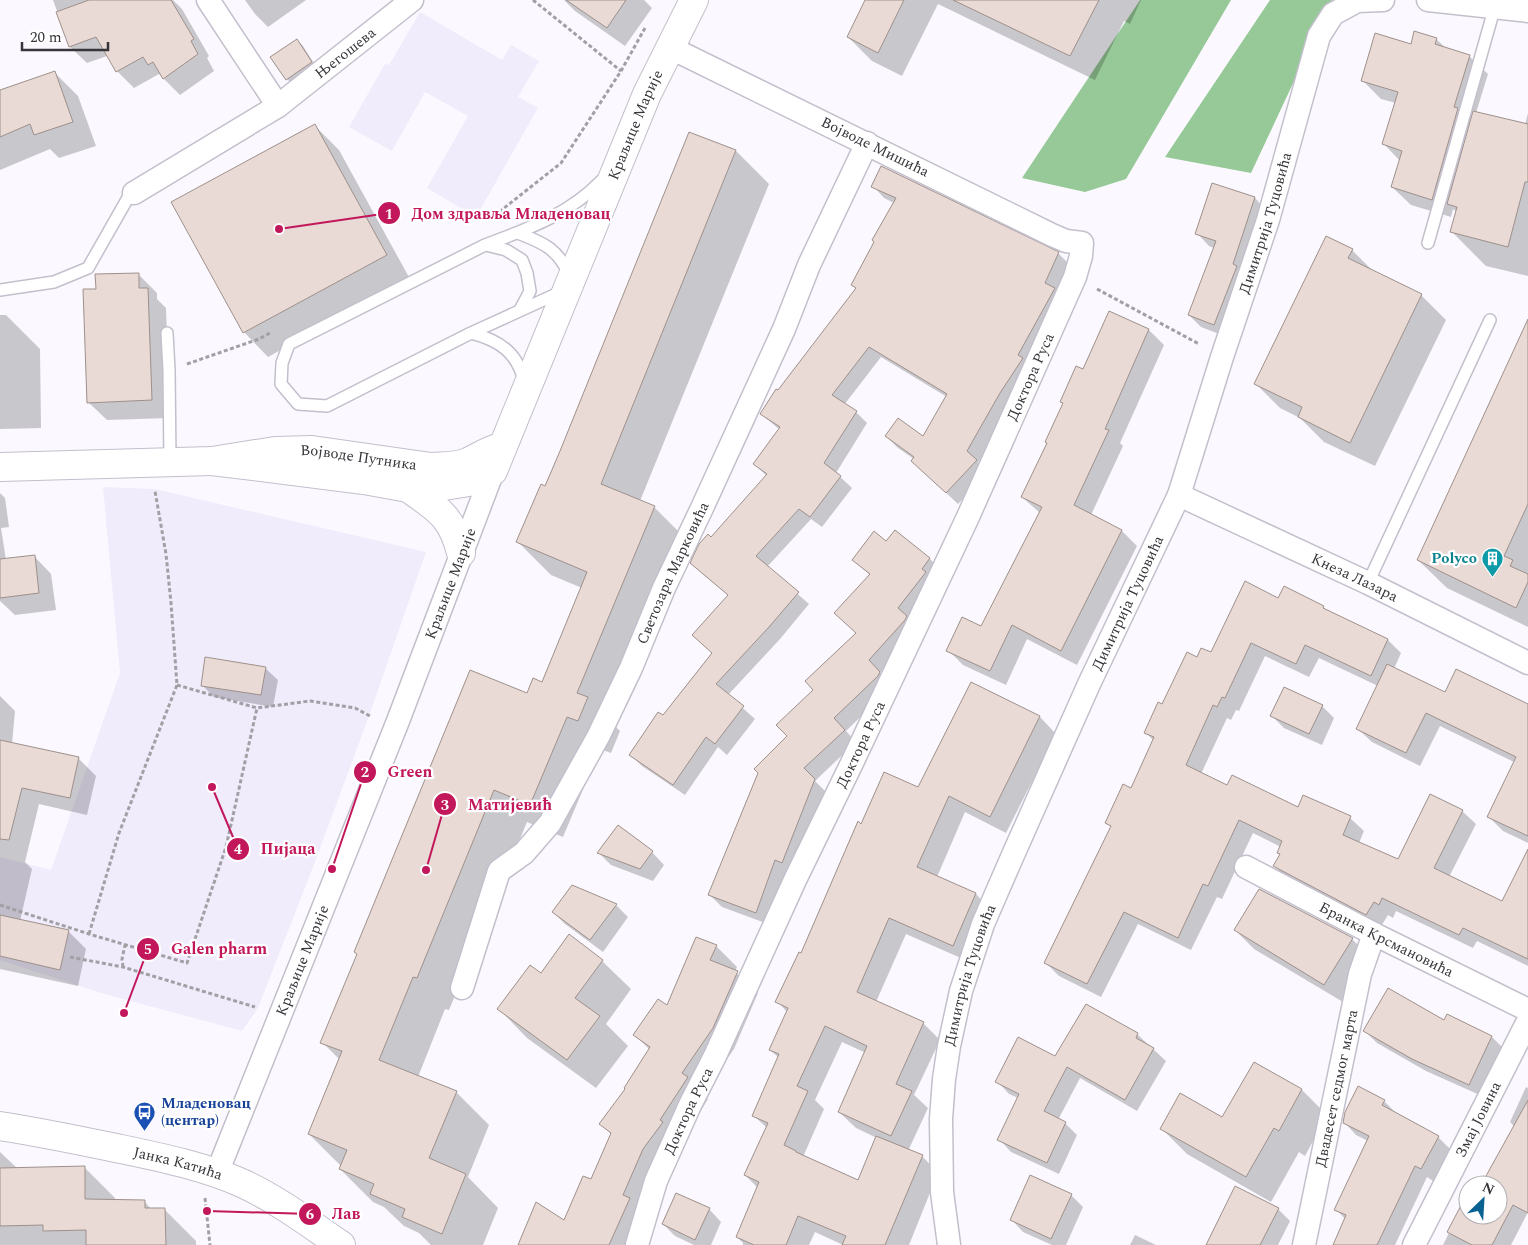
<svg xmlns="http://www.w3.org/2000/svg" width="1528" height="1245" font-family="Spectral,serif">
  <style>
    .built { fill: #f0ecfc }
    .forest { fill: #96c997 }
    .shadow { fill: #0003; fill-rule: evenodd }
    .building { fill: #e9dad5; stroke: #9e908b }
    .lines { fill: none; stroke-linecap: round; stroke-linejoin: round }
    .lane-casing { stroke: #c3bfcc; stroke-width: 14 }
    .street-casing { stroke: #c3bfcc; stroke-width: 25 }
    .secondary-casing { stroke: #c3bfcc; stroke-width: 30 }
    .path { stroke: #a2a0a5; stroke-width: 3; stroke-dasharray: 4 2.5; stroke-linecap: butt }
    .lane { stroke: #fff; stroke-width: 11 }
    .street { stroke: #fff; stroke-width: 22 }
    .secondary { stroke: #fff; stroke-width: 28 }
    .labels { text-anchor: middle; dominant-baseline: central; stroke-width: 4.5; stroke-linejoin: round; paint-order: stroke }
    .street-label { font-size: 15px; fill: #37353a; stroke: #fff }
    .culture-label { font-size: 15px; font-weight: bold; fill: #0d838f; stroke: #fff; text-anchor: end }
    .transit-label { font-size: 15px; font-weight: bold; fill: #164399; stroke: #fff; text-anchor: start }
    .leader { fill: none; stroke: #c2185b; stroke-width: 2 }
    .callout-dot { fill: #c2185b; stroke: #fff; stroke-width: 2 }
    .mark-label { font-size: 15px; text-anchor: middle; font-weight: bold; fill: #fff }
    .callout-label { font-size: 16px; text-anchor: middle; font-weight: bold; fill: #c2185b; stroke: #fff; stroke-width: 4.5; stroke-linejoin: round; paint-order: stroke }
  </style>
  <rect width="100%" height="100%" fill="#fbf9ff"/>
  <path class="built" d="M 420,12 L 502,60 L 511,45 L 539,61 L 518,97 L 538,108 L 476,217 L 427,188 L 468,116 L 425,92 L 392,151 L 349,127 L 385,64 L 389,65 Z
    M 103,487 L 155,489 L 426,552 L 369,716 L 315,862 L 258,1008 L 242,1031 L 101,993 L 0,960 L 0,857 L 51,870 L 120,673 Z"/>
  <path class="forest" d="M 1140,0 L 1231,0 L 1126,179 L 1085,192 L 1022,178 Z
    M 1270,0 L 1332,0 L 1251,173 L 1165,157 Z"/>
  <path class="shadow" d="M 53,0 L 173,0 L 182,9 L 209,56 L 207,58 L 214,71 L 180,95 L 159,74 L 134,88 L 117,71 L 107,56 L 87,63 L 70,47 Z
    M 245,0 L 306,0 L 268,27 L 255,14 Z
    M 564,0 L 644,0 L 652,8 L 625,46 L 575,11 Z
    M 867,0 L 1141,0 L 1130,24 L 1124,21 L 1095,80 L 938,4 L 902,76 L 872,61 L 848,37 Z
    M 1436,39 L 1447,49 L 1469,56 L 1488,74 L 1476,113 L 1525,125 L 1528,113 L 1528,276 L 1486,266 L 1452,232 L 1457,212 L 1453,209 L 1451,217 L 1411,205 L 1392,187 L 1400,161 L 1384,144 L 1396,103 L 1381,99 L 1362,80 L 1411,45 Z
    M 297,40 L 303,46 L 317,68 L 293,85 L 287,79 Z
    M 55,73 L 78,96 L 96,146 L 59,158 L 50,149 L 0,170 L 0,104 Z
    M 315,126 L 339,150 L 410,279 L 268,357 L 244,332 Z
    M 690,133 L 736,151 L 769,184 L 640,501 L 654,507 L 687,540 L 611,722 L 620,731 L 611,753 L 600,749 L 563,837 L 527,822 L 449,1010 L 445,1009 L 418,1077 L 456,1092 L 489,1125 L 468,1177 L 498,1208 L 483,1245 L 431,1245 L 419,1233 L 404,1226 L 384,1207 L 373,1202 L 340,1169 L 341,1166 L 309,1134 L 340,1060 L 322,1042 L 527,695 L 542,684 L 582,588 L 551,575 L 518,542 L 546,488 Z
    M 1213,185 L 1255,198 L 1267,211 L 1227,337 L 1201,327 L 1189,315 L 1214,248 L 1209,246 L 1197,233 Z
    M 873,186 L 1058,253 L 1070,265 L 1012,404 L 978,463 L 988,472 L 958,504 L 924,472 L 914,459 L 898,448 L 886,436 L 924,437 L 947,397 L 881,357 L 844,405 L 856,412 L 867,423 L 836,473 L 852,488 L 822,527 L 811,519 L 767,567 L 809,604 L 780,639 L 728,695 L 755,719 L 727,755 L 718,747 L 685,795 L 642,766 L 630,755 L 663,717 L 713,654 L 729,596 L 703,574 L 711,538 L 767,476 L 754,464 L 780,430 L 761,414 L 857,289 L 853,285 L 894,203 L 884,198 Z
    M 1352,250 L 1374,272 L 1421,295 L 1446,320 L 1375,466 L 1324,442 L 1300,418 L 1280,408 L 1256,384 Z
    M 138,274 L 157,293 L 157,299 L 166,308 L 170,418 L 107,420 L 88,402 L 97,290 Z
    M 0,315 L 6,315 L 40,349 L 41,428 L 0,429 Z
    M 1149,330 L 1164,345 L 1120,443 L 1123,446 L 1091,515 L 1122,531 L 1137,546 L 1077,665 L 1027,639 L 1006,685 L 963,665 L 948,650 L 982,627 L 1040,513 L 1022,497 L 1048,443 L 1064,404 L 1061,402 L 1084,371 Z
    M 1528,341 L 1528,627 L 1447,588 L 1418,560 Z
    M 0,493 L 5,498 L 9,527 L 1,528 L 6,560 L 34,556 L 51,574 L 56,610 L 15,615 L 0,601 Z
    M 895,532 L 930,559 L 942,571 L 917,632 L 880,673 L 892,685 L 890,688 L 846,731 L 856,742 L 815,781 L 827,793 L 768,924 L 722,907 L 709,894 L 788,736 L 815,690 L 857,633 L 870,575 L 853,560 L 886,543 Z
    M 1279,599 L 1323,607 L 1328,611 L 1388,640 L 1401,653 L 1394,669 L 1445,693 L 1528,706 L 1528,843 L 1503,831 L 1489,817 L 1514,762 L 1440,726 L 1420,766 L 1372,742 L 1358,729 L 1378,686 L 1319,658 L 1309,677 L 1265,656 L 1239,711 L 1236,710 L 1231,720 L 1227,718 L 1201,774 L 1228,786 L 1298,809 L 1350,818 L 1364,831 L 1359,843 L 1399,861 L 1462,811 L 1476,824 L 1449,877 L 1503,903 L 1528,852 L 1528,966 L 1477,941 L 1473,948 L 1396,911 L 1393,918 L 1388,915 L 1380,928 L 1288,879 L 1274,866 L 1281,855 L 1278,853 L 1281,847 L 1253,833 L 1222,899 L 1217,897 L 1191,950 L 1138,924 L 1101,997 L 1059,976 L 1045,962 L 1112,828 L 1107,823 L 1132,790 L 1154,741 L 1146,733 L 1162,706 L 1197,659 L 1211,654 Z
    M 265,668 L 278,680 L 273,707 L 214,697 L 202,685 Z
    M 971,683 L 1040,717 L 1056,734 L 1006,833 L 965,812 L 937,877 L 976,894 L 992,911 L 970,962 L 906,934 L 876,1002 L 923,1023 L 940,1040 L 914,1095 L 928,1108 L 908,1151 L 922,1156 L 938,1173 L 909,1245 L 843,1245 L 815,1232 L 809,1245 L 743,1245 L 743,1243 L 737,1237 L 758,1188 L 745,1175 L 767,1128 L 753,1115 L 779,1058 L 770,1050 L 788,1013 L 777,1001 L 802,955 L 862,826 L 918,789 ZM 842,1042 L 866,1053 L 839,1112 L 856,1128 L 877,1138 L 859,1181 L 803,1157 L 824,1109 L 815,1100 Z
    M 0,696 L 15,711 L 12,744 L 78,758 L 96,776 L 87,815 L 39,804 L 25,862 L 32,869 L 20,921 L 68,931 L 86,949 L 78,986 L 0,969 Z
    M 1322,706 L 1334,718 L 1322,745 L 1284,728 L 1272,716 Z
    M 618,827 L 652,852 L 664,865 L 653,881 L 611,865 L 599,853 Z
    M 616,905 L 628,917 L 603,952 L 565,924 L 553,912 Z
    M 1235,930 L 1352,939 L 1370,957 L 1343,1002 L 1254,949 Z
    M 716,946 L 737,967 L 735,972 L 758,993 L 734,1049 L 703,1094 L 708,1099 L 681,1142 L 639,1245 L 520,1245 L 564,1222 L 592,1180 L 612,1135 L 601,1124 L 626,1089 L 650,1050 L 635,1035 L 667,1007 Z
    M 602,961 L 631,989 L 606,1024 L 628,1046 L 596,1088 L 527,1038 L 499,1009 L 541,975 Z
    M 1445,1022 L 1492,1037 L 1504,1049 L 1482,1096 L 1426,1071 L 1377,1043 L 1365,1031 Z
    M 1137,1034 L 1166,1061 L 1137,1111 L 1080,1078 L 1058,1120 L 1065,1123 L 1077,1135 L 1059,1174 L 1011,1152 L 999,1139 L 1018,1098 L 1009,1094 L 997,1081 L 1056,1058 Z
    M 1254,1063 L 1302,1090 L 1327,1115 L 1305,1156 L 1299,1152 L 1271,1202 L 1187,1154 L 1161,1128 L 1223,1119 Z
    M 1526,1087 L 1528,1088 L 1528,1212 L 1511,1245 L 1443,1245 L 1466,1198 L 1468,1199 L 1468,1215 L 1498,1215 L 1498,1185 L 1482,1185 L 1515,1127 L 1510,1122 Z
    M 1384,1101 L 1396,1113 L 1396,1114 L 1438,1137 L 1451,1150 L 1433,1181 L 1427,1177 L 1395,1245 L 1334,1245 L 1345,1219 L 1336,1209 L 1368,1141 L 1356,1135 L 1344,1122 Z
    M 0,1152 L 18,1169 L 84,1167 L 115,1198 L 115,1201 L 144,1201 L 152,1210 L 165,1210 L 196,1241 L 196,1245 L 0,1245 Z
    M 1071,1195 L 1083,1207 L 1066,1245 L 1052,1245 L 1023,1232 L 1011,1219 Z
    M 709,1209 L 721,1222 L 711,1245 L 694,1245 L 675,1236 L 663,1224 Z
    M 1278,1209 L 1290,1221 L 1278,1245 L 1207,1245 Z
    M 1135,1235 L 1156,1245 L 1130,1245 Z"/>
  <path class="building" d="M 89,0 L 171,0 L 194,39 L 191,41 L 198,54 L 163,79 L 153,62 L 148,65 L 143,57 L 116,72 L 96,37 L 69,47 L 56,12 Z
    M 566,0 L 626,0 L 607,28 Z
    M 865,0 L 904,0 L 878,53 L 847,37 Z
    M 953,0 L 1099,0 L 1070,56 Z
    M 1414,31 L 1437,38 L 1435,44 L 1470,55 L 1454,107 L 1458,108 L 1432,200 L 1391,187 L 1402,151 L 1382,144 L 1398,92 L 1361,81 L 1375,33 L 1411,44 Z
    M 297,39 L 312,62 L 286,80 L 270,57 Z
    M 55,71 L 73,122 L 34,135 L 30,124 L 0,137 L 0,90 Z
    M 1473,111 L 1528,124 L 1528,182 L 1525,182 L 1508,247 L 1450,232 L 1457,207 L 1447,204 Z
    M 315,124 L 387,255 L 243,333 L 171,202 Z
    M 689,132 L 736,150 L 601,484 L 655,506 L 577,693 L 588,697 L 578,721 L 567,717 L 530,805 L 494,790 L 417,978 L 413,977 L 379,1060 L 457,1091 L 429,1158 L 466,1174 L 442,1234 L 402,1217 L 405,1209 L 370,1194 L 374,1184 L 339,1169 L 347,1150 L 308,1134 L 342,1051 L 320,1043 L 357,954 L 354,952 L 470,670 L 527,693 L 533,678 L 542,682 L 587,572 L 516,542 L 541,484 L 545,486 L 560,451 Z
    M 881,166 L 1059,252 L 1045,283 L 1055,288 L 1018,355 L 1023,358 L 1000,393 L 967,451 L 977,460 L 946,493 L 911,461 L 914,457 L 885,436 L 898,418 L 923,436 L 947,394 L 869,347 L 832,395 L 857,411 L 824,463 L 841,476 L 810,517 L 799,509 L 756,556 L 799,592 L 769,627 L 716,684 L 744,706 L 715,744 L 706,737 L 673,785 L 629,755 L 658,712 L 663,715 L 712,653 L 692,635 L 728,595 L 690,563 L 699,544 L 708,534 L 711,537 L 767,474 L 753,464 L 780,427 L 760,414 L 776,389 L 778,390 L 856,288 L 851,285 L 874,242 L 872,240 L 896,198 L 871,187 Z
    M 1212,183 L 1255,197 L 1233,264 L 1237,266 L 1214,325 L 1188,315 L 1216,241 L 1195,234 Z
    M 1326,236 L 1353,249 L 1348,258 L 1422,294 L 1350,443 L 1298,417 L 1302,407 L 1254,384 Z
    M 139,273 L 139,288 L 148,288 L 152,400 L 87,403 L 83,289 L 96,289 L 95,274 Z
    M 1109,311 L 1149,329 L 1105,429 L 1109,430 L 1074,505 L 1122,530 L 1061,651 L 1012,625 L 990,671 L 946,651 L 962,617 L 981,626 L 1042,507 L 1021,497 L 1047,443 L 1045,442 L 1063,403 L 1060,402 L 1076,366 L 1083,369 Z
    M 1528,319 L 1528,504 L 1504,556 L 1513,560 L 1510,566 L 1528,574 L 1528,582 L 1516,608 L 1417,560 Z
    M 895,530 L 930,558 L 922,569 L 926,572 L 898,608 L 907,616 L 905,620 L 869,660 L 880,672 L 878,676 L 834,718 L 845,730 L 804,768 L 815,779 L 782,863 L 775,860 L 756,913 L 708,895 L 758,773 L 754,769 L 787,736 L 776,725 L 813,690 L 805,681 L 856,633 L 834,613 L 870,574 L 852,560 L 874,531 L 886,541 Z
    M 35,555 L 39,593 L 0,598 L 0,559 Z
    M 1245,581 L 1278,598 L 1284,586 L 1324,606 L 1323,608 L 1388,639 L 1371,676 L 1305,645 L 1296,664 L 1251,643 L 1225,698 L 1222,697 L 1217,707 L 1213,705 L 1186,765 L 1227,785 L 1232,775 L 1298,807 L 1303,795 L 1351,816 L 1343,835 L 1398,859 L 1430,794 L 1463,810 L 1434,868 L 1502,901 L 1528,849 L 1528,959 L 1463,928 L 1459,935 L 1382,898 L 1379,905 L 1374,902 L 1366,915 L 1273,866 L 1280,854 L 1277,853 L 1282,841 L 1239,820 L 1208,886 L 1203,884 L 1178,938 L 1124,912 L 1087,984 L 1044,963 L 1111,826 L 1105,823 L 1123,784 L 1131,788 L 1154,737 L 1144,733 L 1158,702 L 1162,704 L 1187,652 L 1197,657 L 1201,648 L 1211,652 Z
    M 205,657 L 266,667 L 261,695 L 201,686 Z
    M 1387,664 L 1445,692 L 1456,669 L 1528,704 L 1528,836 L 1487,817 L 1516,757 L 1426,713 L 1406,753 L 1356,729 Z
    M 971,682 L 1040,716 L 990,817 L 949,796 L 917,867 L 976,893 L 953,946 L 889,918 L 857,992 L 924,1022 L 896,1084 L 912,1091 L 891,1136 L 838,1112 L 867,1046 L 825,1026 L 797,1086 L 808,1091 L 784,1145 L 796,1151 L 796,1152 L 858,1180 L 876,1136 L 923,1155 L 885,1245 L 842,1245 L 846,1236 L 798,1216 L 786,1245 L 754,1245 L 736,1237 L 759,1182 L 744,1175 L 768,1123 L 752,1116 L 779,1054 L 769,1050 L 788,1008 L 775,1002 L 799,952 L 801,953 L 858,821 L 861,824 L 884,772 L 918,787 Z
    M 1284,687 L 1323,705 L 1309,734 L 1270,716 Z
    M 0,740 L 79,757 L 70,798 L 22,788 L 9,840 L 0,839 Z
    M 618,825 L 653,851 L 640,869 L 597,853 Z
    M 572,885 L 617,904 L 590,940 L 552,912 Z
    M 1259,889 L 1353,938 L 1324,985 L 1234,930 Z
    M 0,915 L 69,930 L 60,970 L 0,956 Z
    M 569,934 L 603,960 L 575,998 L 600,1016 L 567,1060 L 497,1009 L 530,965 L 541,973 Z
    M 696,937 L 717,945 L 710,960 L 738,971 L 713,1028 L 682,1073 L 688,1077 L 660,1120 L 663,1122 L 643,1149 L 623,1195 L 630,1198 L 609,1245 L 518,1245 L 536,1202 L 564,1220 L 583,1176 L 591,1179 L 611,1133 L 599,1124 L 625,1089 L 624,1088 L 650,1047 L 633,1035 L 658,999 L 667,1005 Z
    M 1388,988 L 1444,1020 L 1447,1014 L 1492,1036 L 1469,1085 L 1412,1059 L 1363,1031 Z
    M 1086,1004 L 1138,1033 L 1136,1038 L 1154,1048 L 1125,1100 L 1067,1067 L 1044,1111 L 1066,1122 L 1047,1163 L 997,1140 L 1019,1094 L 995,1082 L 1018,1037 L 1055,1056 Z
    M 1254,1062 L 1302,1089 L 1279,1131 L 1274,1128 L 1246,1177 L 1160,1129 L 1180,1093 L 1222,1117 Z
    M 1358,1086 L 1385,1100 L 1382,1105 L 1439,1136 L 1421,1169 L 1415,1166 L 1377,1245 L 1333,1245 L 1346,1215 L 1334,1210 L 1369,1136 L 1343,1123 L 1345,1112 Z
    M 1528,1100 L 1528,1213 L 1513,1205 L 1492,1245 L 1472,1245 L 1447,1232 L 1466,1196 L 1468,1197 L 1468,1215 L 1498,1215 L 1498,1185 L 1481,1185 Z
    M 85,1166 L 85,1199 L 145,1200 L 145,1208 L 165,1208 L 166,1245 L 86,1245 L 86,1230 L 43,1231 L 43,1225 L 0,1226 L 0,1168 Z
    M 1030,1175 L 1072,1194 L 1051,1239 L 1010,1220 Z
    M 1235,1186 L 1279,1208 L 1260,1245 L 1206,1245 Z
    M 676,1193 L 710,1208 L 695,1240 L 662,1224 Z"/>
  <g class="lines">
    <defs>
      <path id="lane" d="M 518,233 C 544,243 558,249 570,276
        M 1428,243 L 1495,6
        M 486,245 L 506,250 L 522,260 L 527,273 L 530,291 L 520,310
        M 0,290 L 54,282 L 88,268 L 129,196 L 134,193
        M 563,291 L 471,333 L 327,406 L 298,404 L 281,384 L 282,363 L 289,344 L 485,245 C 528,229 570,214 602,180
        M 167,333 L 169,370 L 170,462
        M 471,333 C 498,340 518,352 524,382
        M 1368,583 L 1490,320"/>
      <g id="street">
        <path d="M 208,0 L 278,106"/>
        <path d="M 1428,0 L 1528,11"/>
        <path id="s1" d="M 134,193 L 278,106 L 412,0"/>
        <path id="s2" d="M 1179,495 L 1368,583 L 1528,663"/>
        <path id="s3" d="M 1246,867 L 1374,934 L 1528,1010"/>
        <path id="s4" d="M 462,988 L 499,871 L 524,853 L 550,823 L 598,737 L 631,668 L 664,588 L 702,508 L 784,329 L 809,265 L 867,143"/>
        <path id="s5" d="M 217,1173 L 398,721 L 493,471"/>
        <path id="s6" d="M 637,1245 L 656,1181 L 690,1105 L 715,1056 L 795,880 L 851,765 L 967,519 L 1075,277 L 1081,256 L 1082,243 L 1066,241 L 1052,235 L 669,47"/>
        <path id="s7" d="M 949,1245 L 942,1192 L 941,1119 L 944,1079 L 949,1046 L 961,991 L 983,924 L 1013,855 L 1089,684 L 1179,495 L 1222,357 L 1268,220 L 1319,36 L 1333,14 L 1357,1 L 1383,0"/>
        <path id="s8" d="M 1304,1245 L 1360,974 L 1374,934"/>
        <path id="s9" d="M 1414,1245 L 1528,1021"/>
      </g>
      <g id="secondary">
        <path id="s10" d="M 212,461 L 364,480 L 408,488 L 444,486 L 469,482 L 493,471 L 647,94 L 694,0"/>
        <path id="s11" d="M 0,467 L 212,461 L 275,451 L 312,450 L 431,467 C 444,466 456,467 468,462 C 480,456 487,451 501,447"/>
        <path d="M 408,488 C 438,509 452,516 461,553"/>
        <path id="s12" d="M 0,1126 C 39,1132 78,1140 116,1148 C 159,1157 204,1166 244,1184 C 278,1200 310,1224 341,1245"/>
      </g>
    </defs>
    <use href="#lane" class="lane-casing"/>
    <use href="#street" class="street-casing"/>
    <use href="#secondary" class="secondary-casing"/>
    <path class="path" d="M 533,0 L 621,71
      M 489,220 L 561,163 L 621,71 L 645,28
      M 1097,289 L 1199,344
      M 187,364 L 259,339 L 270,333
      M 177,685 L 257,708 L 310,701 L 355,708 L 372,717
      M 0,905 L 89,934 L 187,963 L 226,847 L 257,708
      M 89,934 L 119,833 L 177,685 L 171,603 L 166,554 L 155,491
      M 70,957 L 123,967 L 255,1007
      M 123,967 L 122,959 L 125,945
      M 205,1198 L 210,1245"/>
    <use href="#lane" class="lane"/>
    <use href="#street" class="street"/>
    <use href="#secondary" class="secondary"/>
  </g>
  <defs>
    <symbol id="building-pin" viewBox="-11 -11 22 30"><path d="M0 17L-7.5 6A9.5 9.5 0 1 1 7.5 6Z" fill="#0f9aa8" stroke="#fff"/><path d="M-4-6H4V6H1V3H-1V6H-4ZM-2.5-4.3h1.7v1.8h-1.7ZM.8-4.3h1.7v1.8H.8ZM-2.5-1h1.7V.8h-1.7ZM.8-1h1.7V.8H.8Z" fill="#fff"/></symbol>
    <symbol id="bus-pin" viewBox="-11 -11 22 30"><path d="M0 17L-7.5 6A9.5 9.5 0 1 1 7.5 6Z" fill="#1a4fb4" stroke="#fff"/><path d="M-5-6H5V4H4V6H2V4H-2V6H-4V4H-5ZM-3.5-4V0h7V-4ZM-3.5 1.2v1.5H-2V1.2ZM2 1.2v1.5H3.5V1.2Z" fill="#fff"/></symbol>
  </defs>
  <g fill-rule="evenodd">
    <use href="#building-pin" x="1480" y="546" width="25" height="34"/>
    <use href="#bus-pin" x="132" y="1100" width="25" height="34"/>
  </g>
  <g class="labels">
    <g class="street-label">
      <text stroke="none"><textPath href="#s1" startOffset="254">Његошева</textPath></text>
      <text stroke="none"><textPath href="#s10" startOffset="660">Краљице Марије</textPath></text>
      <text transform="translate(875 147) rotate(26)">Војводе Мишића</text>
      <text stroke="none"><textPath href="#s7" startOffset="1084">Димитрија Туцовића</textPath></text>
      <text stroke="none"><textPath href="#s6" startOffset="954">Доктора Руса</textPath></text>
      <text stroke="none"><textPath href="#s11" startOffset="360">Војводе Путника</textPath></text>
      <text stroke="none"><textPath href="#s4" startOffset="472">Светозара Марковића</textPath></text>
      <text stroke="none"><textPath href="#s2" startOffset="194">Кнеза Лазара</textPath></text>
      <text stroke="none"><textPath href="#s5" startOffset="634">Краљице Марије</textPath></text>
      <text stroke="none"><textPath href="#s7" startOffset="679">Димитрија Туцовића</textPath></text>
      <text stroke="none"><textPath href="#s6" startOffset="549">Доктора Руса</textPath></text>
      <text stroke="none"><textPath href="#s3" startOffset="158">Бранка Крсмановића</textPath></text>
      <text stroke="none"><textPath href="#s5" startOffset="229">Краљице Марије</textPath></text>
      <text stroke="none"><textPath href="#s7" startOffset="274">Димитрија Туцовића</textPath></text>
      <text stroke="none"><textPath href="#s8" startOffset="160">Двадесет седмог марта</textPath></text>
      <text stroke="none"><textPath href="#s6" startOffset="144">Доктора Руса</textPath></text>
      <text stroke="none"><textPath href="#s9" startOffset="141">Змај Јовина</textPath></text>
      <text stroke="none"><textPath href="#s12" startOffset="182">Јанка Катића</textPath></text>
    </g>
    <g class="culture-label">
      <text x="1477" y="558">Polyco</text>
    </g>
    <g class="transit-label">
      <text x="161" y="1103">Младеновац<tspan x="161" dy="17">(центар)</tspan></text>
    </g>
  </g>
  <path class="leader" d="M279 229L389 213M332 869L365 772M426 870L445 804M212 787L238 849M124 1013L148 949M207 1211L310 1214"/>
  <g class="callout-dot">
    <circle cx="279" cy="229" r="5"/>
    <circle cx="332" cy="869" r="5"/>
    <circle cx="426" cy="870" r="5"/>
    <circle cx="212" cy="787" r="5"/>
    <circle cx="124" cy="1013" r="5"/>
    <circle cx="207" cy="1211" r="5"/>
    <circle cx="389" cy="213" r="12"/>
    <circle cx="365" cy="772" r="12"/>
    <circle cx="445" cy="804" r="12"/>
    <circle cx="238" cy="849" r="12"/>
    <circle cx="148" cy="949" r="12"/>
    <circle cx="310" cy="1214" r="12"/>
  </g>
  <g class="mark-label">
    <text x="389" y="219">1</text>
    <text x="365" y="777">2</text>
    <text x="445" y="810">3</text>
    <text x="238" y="854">4</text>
    <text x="148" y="954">5</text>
    <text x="310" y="1219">6</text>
  </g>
  <g class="callout-label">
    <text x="511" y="219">Дом здравља Младеновац</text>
    <text x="410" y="777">Green</text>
    <text x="510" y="810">Матијевић</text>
    <text x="288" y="854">Пијаца</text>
    <text x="219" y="954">Galen pharm</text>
    <text x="346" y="1219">Лав</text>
  </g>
  <g transform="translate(1483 1200) rotate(25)"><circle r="24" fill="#ffffff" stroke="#afaeb0"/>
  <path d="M0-4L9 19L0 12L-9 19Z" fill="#0a6293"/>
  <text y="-8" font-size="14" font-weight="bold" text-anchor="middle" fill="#37353a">N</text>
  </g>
  <path d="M22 42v8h86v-8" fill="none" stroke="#37353a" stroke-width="2.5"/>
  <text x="30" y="42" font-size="15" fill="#37353a" stroke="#ffffff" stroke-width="4" paint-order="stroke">20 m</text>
</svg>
